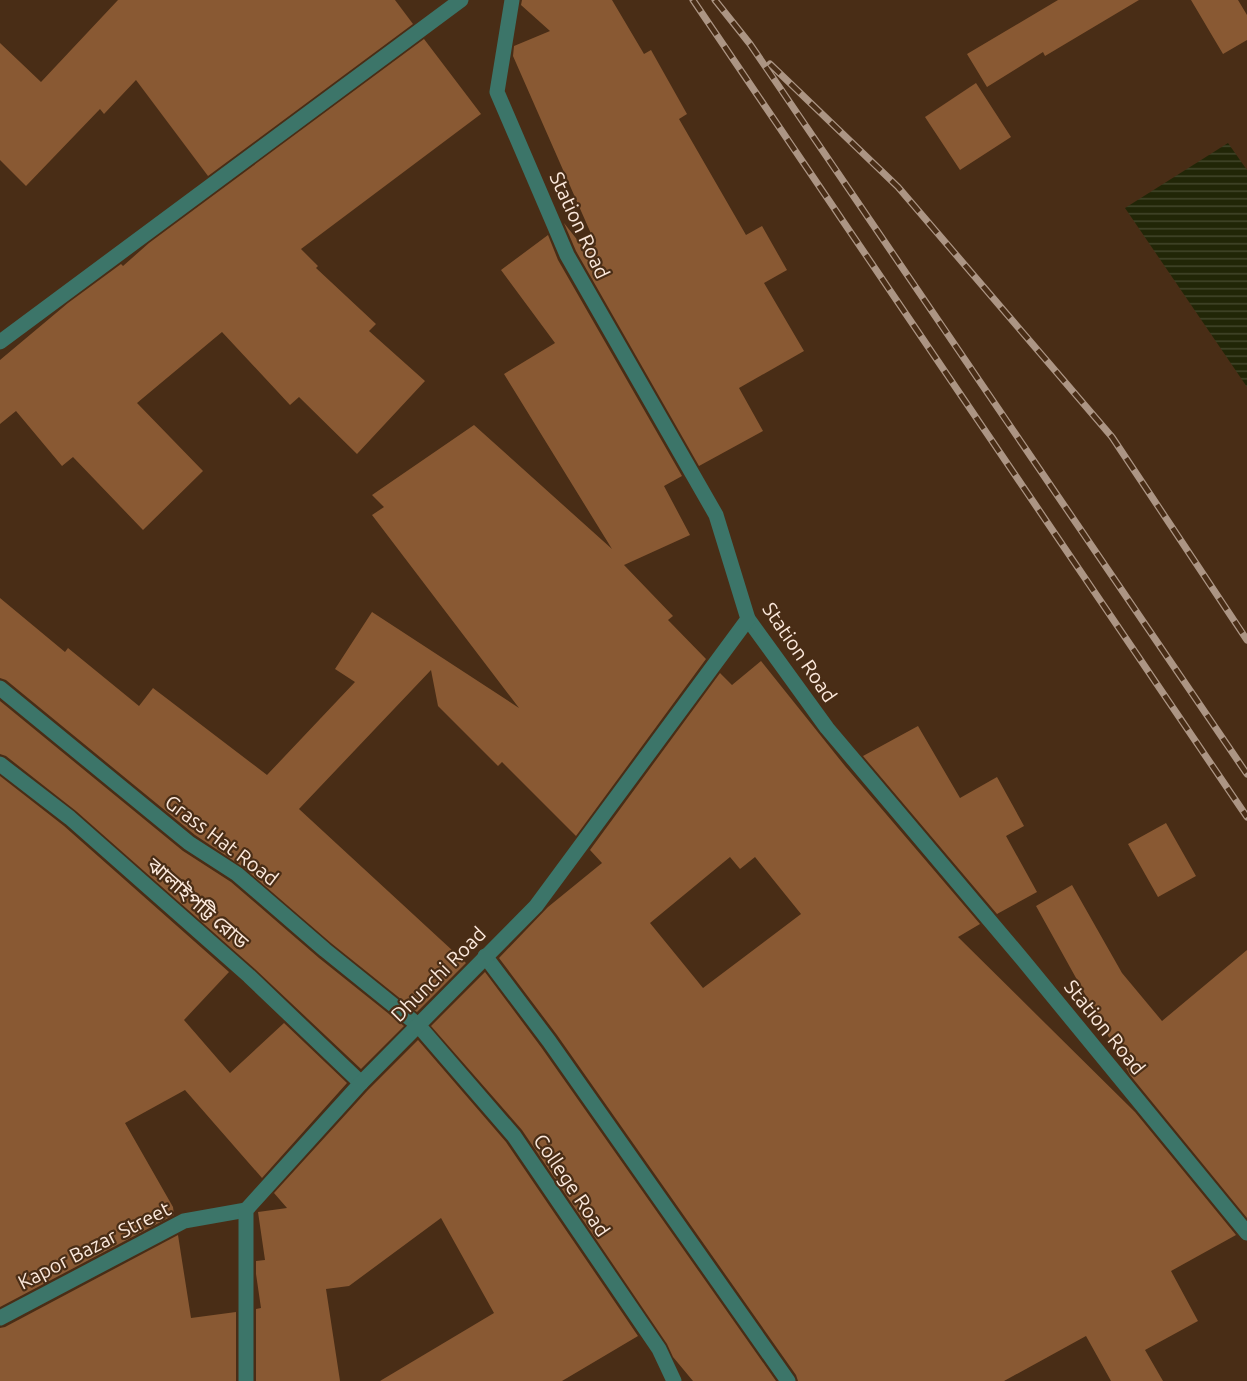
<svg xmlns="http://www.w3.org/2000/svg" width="1247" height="1381" font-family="Ubuntu,'Noto Sans Bengali',sans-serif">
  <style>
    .water { fill: url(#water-rules) }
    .building { fill: #895933; fill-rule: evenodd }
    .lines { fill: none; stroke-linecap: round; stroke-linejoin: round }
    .minor { stroke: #3c7569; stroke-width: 15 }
    .tertiary { stroke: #3c7569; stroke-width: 15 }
    .rail-casing { stroke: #ac9584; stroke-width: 7 }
    .rail { stroke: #492d16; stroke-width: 4.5; stroke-dasharray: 14; stroke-linecap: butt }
    .labels { text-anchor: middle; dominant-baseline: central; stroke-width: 4.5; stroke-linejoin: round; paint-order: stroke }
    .street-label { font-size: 20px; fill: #fbe8db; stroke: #492d16 }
  </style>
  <defs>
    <pattern id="water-rules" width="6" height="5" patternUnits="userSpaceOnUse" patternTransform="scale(1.5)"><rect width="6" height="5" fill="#212607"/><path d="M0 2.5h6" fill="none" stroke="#42462b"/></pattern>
  </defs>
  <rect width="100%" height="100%" fill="#492d16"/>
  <path class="water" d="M 1228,143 L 1247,170 L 1247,387 L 1125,208 Z"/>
  <path class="building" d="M 118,0 L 395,0 L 413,24 L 208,176 L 136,80 L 104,114 L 100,109 L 26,186 L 0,160 L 0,43 L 41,82 Z
    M 522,0 L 612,0 L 644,54 L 651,50 L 687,114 L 679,119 L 746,235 L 762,226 L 787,270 L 764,283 L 804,351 L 739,388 L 763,431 L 699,466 L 576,251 L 564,223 L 586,251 L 596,245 L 513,56 L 514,46 L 550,31 L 521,5 Z
    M 1058,0 L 1139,0 L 1045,56 L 1043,52 L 987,87 L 967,54 Z
    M 1191,0 L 1238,0 L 1247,15 L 1247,40 L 1223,54 Z
    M 424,39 L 481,114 L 301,249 L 318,266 L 316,268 L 376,324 L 369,331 L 425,381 L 357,454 L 299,397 L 290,405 L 222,332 L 137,403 L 203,471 L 143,530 L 73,457 L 62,466 L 16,411 L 0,424 L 0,360 L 68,303 L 121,264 L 123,266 L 149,243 Z
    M 976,83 L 1011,137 L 960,170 L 925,117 Z
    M 548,235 L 558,260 L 682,476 L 664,486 L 690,535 L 624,565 L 673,616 L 668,620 L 706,659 L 576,836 L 502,762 L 498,766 L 438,706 L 431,670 L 299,809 L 466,963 L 417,1012 L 331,943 L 243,867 L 195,835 L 6,680 L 0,678 L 0,598 L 65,652 L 68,648 L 139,706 L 153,688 L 267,775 L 355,682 L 335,669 L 372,612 L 519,708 L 372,515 L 384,507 L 372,495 L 474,425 L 612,549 L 504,374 L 555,343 L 501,270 Z
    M 761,661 L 845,766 L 980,924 L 958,937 L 1135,1112 L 1236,1235 L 1171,1271 L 1198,1321 L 1145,1350 L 1163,1381 L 1111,1381 L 1086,1336 L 1004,1381 L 798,1381 L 796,1375 L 557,1035 L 499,958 L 548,907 L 602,863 L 590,850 L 720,673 L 732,685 ZM 730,857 L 740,869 L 755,857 L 801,914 L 703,988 L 650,923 Z
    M 0,701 L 183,851 L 231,882 L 319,958 L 404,1026 L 361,1069 L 255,969 L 76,811 L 6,756 L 0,754 Z
    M 918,726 L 960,798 L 997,777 L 1024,826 L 1006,836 L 1037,892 L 997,914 L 863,756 Z
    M 0,776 L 64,826 L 229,972 L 184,1020 L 230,1073 L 284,1023 L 347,1083 L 262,1178 L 185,1090 L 125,1123 L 173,1207 L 174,1215 L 0,1307 Z
    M 1166,823 L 1196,876 L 1158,897 L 1128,844 Z
    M 1072,885 L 1122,973 L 1162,1021 L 1247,950 L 1247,1218 L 1130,1075 L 1036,906 Z
    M 485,972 L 541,1047 L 776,1381 L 693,1381 L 673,1357 L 667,1344 L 522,1130 L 431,1026 Z
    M 418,1040 L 506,1142 L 638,1336 L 562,1381 L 380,1381 L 494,1313 L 441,1218 L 349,1286 L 326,1289 L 340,1381 L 256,1381 L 256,1309 L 261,1308 L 256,1274 L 256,1261 L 265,1260 L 258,1212 L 287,1208 L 274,1193 L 368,1090 Z
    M 178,1235 L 191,1318 L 236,1312 L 236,1381 L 0,1381 L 0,1328 L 5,1327 Z"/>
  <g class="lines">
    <path class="minor" d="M 0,342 L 461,0
      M 748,619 L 827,728 L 1023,960 L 1247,1233
      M 0,688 L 189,843 L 237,874 L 325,950 L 418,1025 L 514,1136 L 659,1349 L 674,1381
      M 0,764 L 70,818 L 249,976 L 361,1083
      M 485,956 L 549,1041 L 788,1381
      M 0,1318 L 184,1221 L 246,1210"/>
    <path class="tertiary" d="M 246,1381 L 246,1210 L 361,1083 L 536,906 L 748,619 L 716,515 L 567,255 L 497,92 L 512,0"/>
    <defs>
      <path id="rail" d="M 693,0 L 1247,817
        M 715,0 L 750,44 L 1247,774
        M 770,64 L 898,187 L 1112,437 L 1247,640"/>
    </defs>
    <use href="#rail" class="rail-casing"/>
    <use href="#rail" class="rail"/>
  </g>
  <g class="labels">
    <g class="street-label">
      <text transform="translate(580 225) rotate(65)">Station Road</text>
      <text transform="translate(800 652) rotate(56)">Station Road</text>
      <text transform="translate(222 840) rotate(37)">Grass Hat Road</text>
      <text transform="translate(198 903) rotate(41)">ঝালাইপট্টি রোড</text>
      <text transform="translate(438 974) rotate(-45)">Dhunchi Road</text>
      <text transform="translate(1105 1027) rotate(51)">Station Road</text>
      <text transform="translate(572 1185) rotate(56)">College Road</text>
      <text transform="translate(94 1245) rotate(-27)">Kapor Bazar Street</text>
    </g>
  </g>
</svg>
